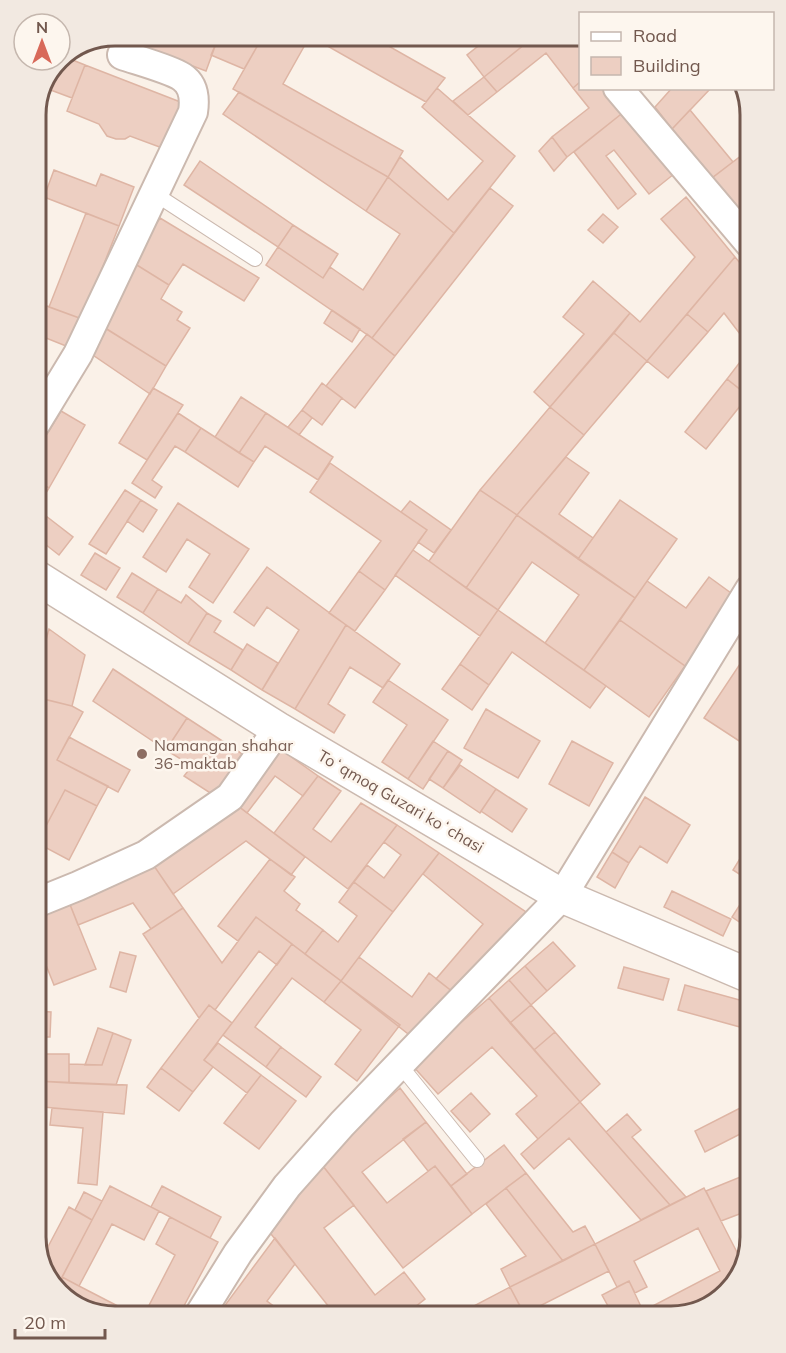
<svg xmlns="http://www.w3.org/2000/svg" width="786" height="1353" font-family="Mulish,sans-serif">
  <style>
    .building { fill: #edcfc2; stroke: #deb5a4; stroke-width: 1.5 }
    .lines { fill: none; stroke-linecap: round; stroke-linejoin: round }
    .service-casing { stroke: #cbb9af; stroke-width: 16 }
    .minor-casing { stroke: #cbb9af; stroke-width: 32 }
    .tertiary-casing { stroke: #cbb9af; stroke-width: 36 }
    .service { stroke: #fff; stroke-width: 14 }
    .minor { stroke: #fff; stroke-width: 28 }
    .tertiary { stroke: #fff; stroke-width: 33 }
    .education-dot { fill: #8d6e63; stroke: #fdf6ee; stroke-width: 2 }
    .labels { text-anchor: middle; dominant-baseline: central; stroke-width: 5; stroke-linejoin: round; paint-order: stroke }
    .education-label { font-size: 16px; fill: #785e54; stroke: #fdf6ee; text-anchor: start }
    .street-label { font-size: 16px; fill: #72584e; stroke: #fdf6ee }
    .rim { fill: none; stroke: #72584e; stroke-width: 3 }
  </style>
  <rect width="100%" height="100%" fill="#faf1e8"/>
  <path class="building" d="M 122,36 L 205,36 L 217,41 L 206,71 L 121,39 Z
    M 213,36 L 263,36 L 244,69 L 211,55 L 217,41 L 212,39 Z
    M 263,36 L 371,36 L 445,78 L 426,102 L 310,36 L 283,84 L 403,151 L 388,177 L 233,89 Z
    M 491,36 L 535,36 L 484,77 L 467,55 Z
    M 535,36 L 571,36 L 580,48 L 580,82 L 573,88 L 546,53 L 497,92 L 484,77 Z
    M 65,57 L 85,65 L 72,98 L 48,89 L 59,60 Z
    M 85,65 L 183,103 L 165,149 L 130,136 L 125,139 L 116,139 L 107,136 L 99,124 L 67,111 Z
    M 484,77 L 497,92 L 468,115 L 453,101 Z
    M 580,82 L 580,88 L 607,88 L 625,111 L 567,157 L 552,137 L 589,108 L 573,88 Z
    M 437,88 L 515,156 L 454,233 L 388,177 L 400,157 L 448,200 L 483,161 L 422,107 Z
    M 672,88 L 711,88 L 672,129 L 655,107 Z
    M 239,92 L 388,177 L 366,211 L 223,114 Z
    M 690,110 L 733,162 L 712,178 L 672,129 Z
    M 625,111 L 674,174 L 649,194 L 614,150 L 606,156 L 636,194 L 618,209 L 574,152 Z
    M 552,137 L 567,157 L 554,171 L 539,151 Z
    M 750,149 L 750,225 L 712,178 Z
    M 200,161 L 293,225 L 278,247 L 184,185 Z
    M 54,170 L 96,186 L 101,174 L 134,187 L 119,226 L 44,197 Z
    M 388,177 L 454,233 L 372,338 L 266,265 L 278,247 L 323,278 L 330,267 L 363,290 L 400,234 L 366,211 Z
    M 490,188 L 513,206 L 395,356 L 372,338 Z
    M 686,197 L 735,257 L 647,361 L 614,333 L 630,313 L 640,322 L 695,257 L 661,219 Z
    M 86,213 L 119,226 L 82,319 L 49,307 Z
    M 603,214 L 618,227 L 603,243 L 588,230 Z
    M 160,218 L 259,278 L 244,301 L 183,264 L 169,285 L 132,262 Z
    M 293,225 L 338,254 L 323,278 L 278,247 Z
    M 735,257 L 750,275 L 750,347 L 724,313 L 708,332 L 687,314 Z
    M 132,262 L 169,285 L 161,299 L 182,312 L 177,320 L 190,328 L 166,366 L 95,322 Z
    M 593,281 L 630,313 L 550,407 L 534,392 L 584,334 L 563,317 Z
    M 36,302 L 82,319 L 71,348 L 36,334 Z
    M 332,310 L 360,329 L 352,342 L 324,323 Z
    M 687,314 L 708,332 L 668,378 L 647,361 Z
    M 102,326 L 166,366 L 150,394 L 87,351 Z
    M 614,333 L 647,361 L 584,435 L 550,407 Z
    M 367,334 L 395,356 L 355,408 L 326,386 Z
    M 750,349 L 750,397 L 727,379 Z
    M 727,379 L 748,396 L 706,449 L 685,432 Z
    M 322,383 L 342,398 L 322,425 L 302,410 Z
    M 153,388 L 183,405 L 147,460 L 119,443 Z
    M 241,397 L 266,413 L 239,453 L 215,437 Z
    M 550,407 L 584,435 L 517,515 L 480,490 Z
    M 302,410 L 312,418 L 299,435 L 288,427 Z
    M 61,411 L 85,425 L 49,488 L 36,480 L 36,452 Z
    M 178,413 L 201,428 L 185,452 L 175,446 L 152,480 L 162,487 L 155,498 L 132,483 Z
    M 266,413 L 333,457 L 318,480 L 265,446 L 254,462 L 239,453 Z
    M 201,428 L 254,462 L 238,487 L 185,452 Z
    M 566,457 L 589,473 L 559,514 L 593,538 L 578,559 L 517,515 Z
    M 330,463 L 427,530 L 385,590 L 359,571 L 381,541 L 310,492 Z
    M 36,480 L 49,488 L 36,509 Z
    M 125,490 L 141,500 L 106,554 L 89,544 Z
    M 480,490 L 517,515 L 466,588 L 429,561 Z
    M 141,500 L 157,510 L 143,532 L 127,521 Z
    M 620,500 L 677,539 L 635,598 L 578,559 Z
    M 410,501 L 451,530 L 434,553 L 418,542 L 427,530 L 401,512 Z
    M 178,503 L 249,549 L 213,603 L 189,587 L 210,554 L 187,539 L 166,572 L 143,557 Z
    M 517,515 L 635,598 L 584,670 L 545,643 L 579,595 L 532,562 L 498,610 L 466,588 Z
    M 46,516 L 73,537 L 59,555 L 36,537 L 36,529 Z
    M 413,550 L 498,610 L 480,636 L 395,575 Z
    M 95,553 L 120,568 L 106,590 L 81,575 Z
    M 267,567 L 346,625 L 295,709 L 262,690 L 299,630 L 267,607 L 254,626 L 234,612 Z
    M 359,571 L 385,590 L 355,631 L 329,613 Z
    M 132,573 L 158,589 L 143,613 L 117,597 Z
    M 709,577 L 735,596 L 685,666 L 620,620 L 647,581 L 686,608 Z
    M 158,589 L 181,603 L 186,595 L 207,613 L 188,644 L 143,613 Z
    M 498,610 L 606,686 L 590,708 L 512,652 L 489,685 L 460,664 Z
    M 207,613 L 221,621 L 214,632 L 243,650 L 231,670 L 188,644 Z
    M 620,620 L 685,666 L 649,717 L 584,670 Z
    M 346,625 L 400,664 L 383,688 L 350,667 L 328,704 L 345,715 L 334,733 L 295,709 Z
    M 49,629 L 85,655 L 72,706 L 36,697 L 36,645 L 44,647 Z
    M 247,644 L 278,663 L 262,690 L 231,670 Z
    M 750,649 L 750,748 L 704,718 Z
    M 460,664 L 489,685 L 472,710 L 442,689 Z
    M 113,669 L 187,718 L 166,750 L 93,701 Z
    M 388,680 L 448,720 L 408,779 L 382,762 L 407,725 L 373,702 Z
    M 43,699 L 72,706 L 83,712 L 57,760 L 108,786 L 97,806 L 65,790 L 36,845 L 36,753 L 38,749 L 36,747 L 36,712 Z
    M 486,709 L 540,741 L 518,778 L 464,748 Z
    M 187,718 L 247,757 L 218,798 L 184,776 L 192,766 L 166,750 Z
    M 69,737 L 130,770 L 118,792 L 57,760 Z
    M 433,741 L 448,751 L 423,789 L 408,779 Z
    M 572,741 L 613,763 L 589,806 L 549,784 Z
    M 276,746 L 318,776 L 303,796 L 275,776 L 247,813 L 233,802 Z
    M 448,751 L 462,760 L 443,788 L 429,779 Z
    M 460,765 L 496,789 L 480,813 L 443,788 Z
    M 318,776 L 341,791 L 313,829 L 331,842 L 361,803 L 397,825 L 348,889 L 274,833 Z
    M 496,789 L 527,809 L 512,832 L 481,811 Z
    M 65,790 L 97,806 L 69,860 L 37,843 Z
    M 645,797 L 690,825 L 667,863 L 640,846 L 629,863 L 612,852 Z
    M 233,802 L 305,857 L 291,875 L 246,841 L 173,894 L 152,863 Z
    M 397,825 L 439,853 L 393,912 L 354,882 L 367,865 L 384,878 L 401,855 L 384,842 Z
    M 749,844 L 750,875 L 747,879 L 733,870 Z
    M 612,852 L 629,863 L 615,888 L 597,877 Z
    M 439,853 L 526,912 L 453,992 L 436,979 L 483,924 L 423,874 Z
    M 270,859 L 295,877 L 284,891 L 300,904 L 296,910 L 323,930 L 305,954 L 256,917 L 238,941 L 218,926 Z
    M 152,863 L 183,908 L 151,929 L 133,903 L 78,925 L 67,897 Z
    M 354,882 L 393,912 L 341,981 L 305,954 L 323,930 L 338,942 L 357,916 L 339,902 Z
    M 750,889 L 750,929 L 732,917 Z
    M 672,891 L 731,919 L 723,936 L 664,907 Z
    M 67,897 L 96,969 L 54,985 L 36,940 L 36,910 Z
    M 183,908 L 222,963 L 256,917 L 292,944 L 277,965 L 259,951 L 215,1010 L 209,1005 L 199,1018 L 143,934 Z
    M 553,942 L 575,966 L 547,991 L 525,966 Z
    M 292,944 L 341,981 L 324,1002 L 292,978 L 255,1027 L 281,1047 L 266,1067 L 223,1035 Z
    M 120,952 L 136,956 L 126,992 L 110,987 Z
    M 359,957 L 412,997 L 429,973 L 453,992 L 412,1037 L 341,981 Z
    M 525,966 L 547,991 L 531,1005 L 509,980 Z
    M 624,967 L 669,979 L 663,1000 L 618,988 Z
    M 509,980 L 531,1005 L 510,1023 L 489,998 Z
    M 341,981 L 400,1025 L 357,1081 L 335,1064 L 361,1030 L 324,1002 Z
    M 685,985 L 747,1002 L 740,1027 L 678,1010 Z
    M 489,998 L 580,1102 L 538,1139 L 516,1114 L 537,1096 L 492,1047 L 438,1094 L 412,1065 Z
    M 209,1005 L 232,1023 L 204,1060 L 213,1067 L 193,1092 L 161,1068 Z
    M 531,1005 L 555,1032 L 534,1050 L 510,1023 Z
    M 36,1011 L 51,1012 L 50,1037 L 36,1037 Z
    M 98,1028 L 113,1033 L 102,1065 L 85,1065 Z
    M 555,1032 L 600,1084 L 580,1102 L 534,1050 Z
    M 113,1033 L 131,1040 L 116,1085 L 69,1083 L 69,1064 L 102,1065 Z
    M 218,1043 L 261,1075 L 247,1093 L 204,1060 Z
    M 281,1047 L 321,1077 L 306,1097 L 266,1067 Z
    M 36,1054 L 69,1054 L 69,1083 L 36,1081 Z
    M 161,1068 L 193,1092 L 179,1111 L 147,1087 Z
    M 261,1075 L 296,1101 L 259,1149 L 224,1123 Z
    M 36,1081 L 127,1085 L 124,1114 L 43,1107 L 36,1143 Z
    M 400,1088 L 426,1122 L 362,1172 L 387,1203 L 435,1166 L 472,1214 L 403,1268 L 319,1161 Z
    M 471,1093 L 490,1114 L 470,1132 L 451,1111 Z
    M 580,1102 L 606,1132 L 670,1205 L 641,1220 L 569,1138 L 534,1169 L 521,1154 Z
    M 750,1103 L 750,1129 L 705,1152 L 695,1131 Z
    M 52,1108 L 103,1112 L 97,1185 L 78,1183 L 83,1128 L 50,1125 Z
    M 627,1114 L 641,1130 L 632,1137 L 686,1197 L 670,1205 L 606,1132 Z
    M 426,1122 L 467,1174 L 451,1186 L 435,1166 L 428,1171 L 403,1139 Z
    M 504,1145 L 526,1173 L 472,1214 L 451,1186 Z
    M 319,1161 L 354,1205 L 324,1228 L 375,1295 L 404,1272 L 425,1299 L 402,1317 L 337,1317 L 267,1229 Z
    M 526,1173 L 573,1232 L 585,1226 L 595,1244 L 563,1261 L 506,1188 Z
    M 750,1173 L 750,1210 L 721,1221 L 706,1191 Z
    M 110,1186 L 159,1211 L 144,1240 L 112,1224 L 79,1286 L 62,1277 Z
    M 162,1186 L 221,1217 L 210,1238 L 151,1207 Z
    M 506,1188 L 563,1261 L 510,1287 L 501,1269 L 526,1256 L 486,1204 Z
    M 704,1188 L 742,1262 L 737,1281 L 705,1309 L 670,1317 L 647,1317 L 643,1311 L 720,1271 L 698,1228 L 634,1261 L 647,1287 L 635,1293 L 629,1281 L 617,1287 L 595,1244 Z
    M 84,1192 L 102,1201 L 92,1220 L 75,1210 Z
    M 69,1207 L 92,1220 L 57,1287 L 44,1272 L 41,1260 Z
    M 170,1217 L 218,1242 L 178,1317 L 143,1317 L 175,1255 L 156,1244 Z
    M 275,1238 L 295,1264 L 267,1301 L 288,1317 L 235,1317 L 223,1308 Z
    M 595,1244 L 609,1271 L 524,1314 L 510,1287 Z
    M 62,1277 L 79,1286 L 139,1317 L 111,1317 L 71,1303 L 57,1287 Z
    M 629,1281 L 643,1311 L 647,1317 L 614,1317 L 602,1295 Z
    M 510,1287 L 526,1317 L 453,1317 Z"/>
  <g class="lines">
    <defs>
      <path id="service" d="M 155,194 L 255,259
        M 400,1065 L 477,1160"/>
      <path id="minor" d="M 618,88 L 750,244
        M 36,423 L 78,354 L 193,112 C 195,99 194,85 182,77 C 170,69 136,60 122,55
        M 36,903 L 78,886 L 146,855 L 230,797 L 278,729
        M 198,1317 L 238,1253 L 287,1186 L 342,1124 L 562,896 L 750,589"/>
      <path id="tertiary" d="M 36,577 L 278,729 L 562,896 L 750,976"/>
    </defs>
    <use href="#service" class="service-casing"/>
    <use href="#minor" class="minor-casing"/>
    <use href="#tertiary" class="tertiary-casing"/>
    <use href="#service" class="service"/>
    <use href="#minor" class="minor"/>
    <use href="#tertiary" class="tertiary"/>
  </g>
  <circle class="education-dot" cx="142" cy="754" r="6"/>
  <g class="labels">
    <g class="education-label">
      <text x="154" y="745">Namangan shahar<tspan x="154" dy="18">36-maktab</tspan></text>
    </g>
    <g class="street-label">
      <text transform="translate(401 801) rotate(30)">Toʻqmoq Guzari koʻchasi</text>
    </g>
  </g>
  <path d="M0 0H786V1353H0ZM115 46H671A69 69 0 0 1 740 115V1237A69 69 0 0 1 671 1306H115A69 69 0 0 1 46 1237V115A69 69 0 0 1 115 46Z" fill="#f2e9e1" fill-rule="evenodd"/>
  <path class="rim" d="M115 46H671A69 69 0 0 1 740 115V1237A69 69 0 0 1 671 1306H115A69 69 0 0 1 46 1237V115A69 69 0 0 1 115 46Z"/>
  <rect x="579" y="12" width="195" height="78" fill="#fdf6ee" stroke="#c5b7ae" stroke-width="1.5"/>
  <rect x="591" y="32" width="30" height="9" fill="#ffffff" stroke="#c5b7ae" stroke-width="1.5"/>
  <text x="633" y="42" font-size="18" fill="#72584e">Road</text>
  <rect x="591" y="57" width="30" height="18" fill="#edcfc2" stroke="#c5b7ae" stroke-width="1.5"/>
  <text x="633" y="72" font-size="18" fill="#72584e">Building</text>
  <g transform="translate(42 42)"><circle r="28" fill="#fdf6ee" stroke="#c5b7ae" stroke-width="1.5"/>
  <path d="M0-4.5L10 22L0 15L-10 22Z" fill="#d86959"/>
  <text y="-9" font-size="16" font-weight="bold" text-anchor="middle" fill="#72584e">N</text>
  </g>
  <path d="M15 1329v9h90v-9" fill="none" stroke="#72584e" stroke-width="3"/>
  <text x="24" y="1329" font-size="18" fill="#72584e" stroke="#fdf6ee" stroke-width="4.5" paint-order="stroke">20 m</text>
</svg>
